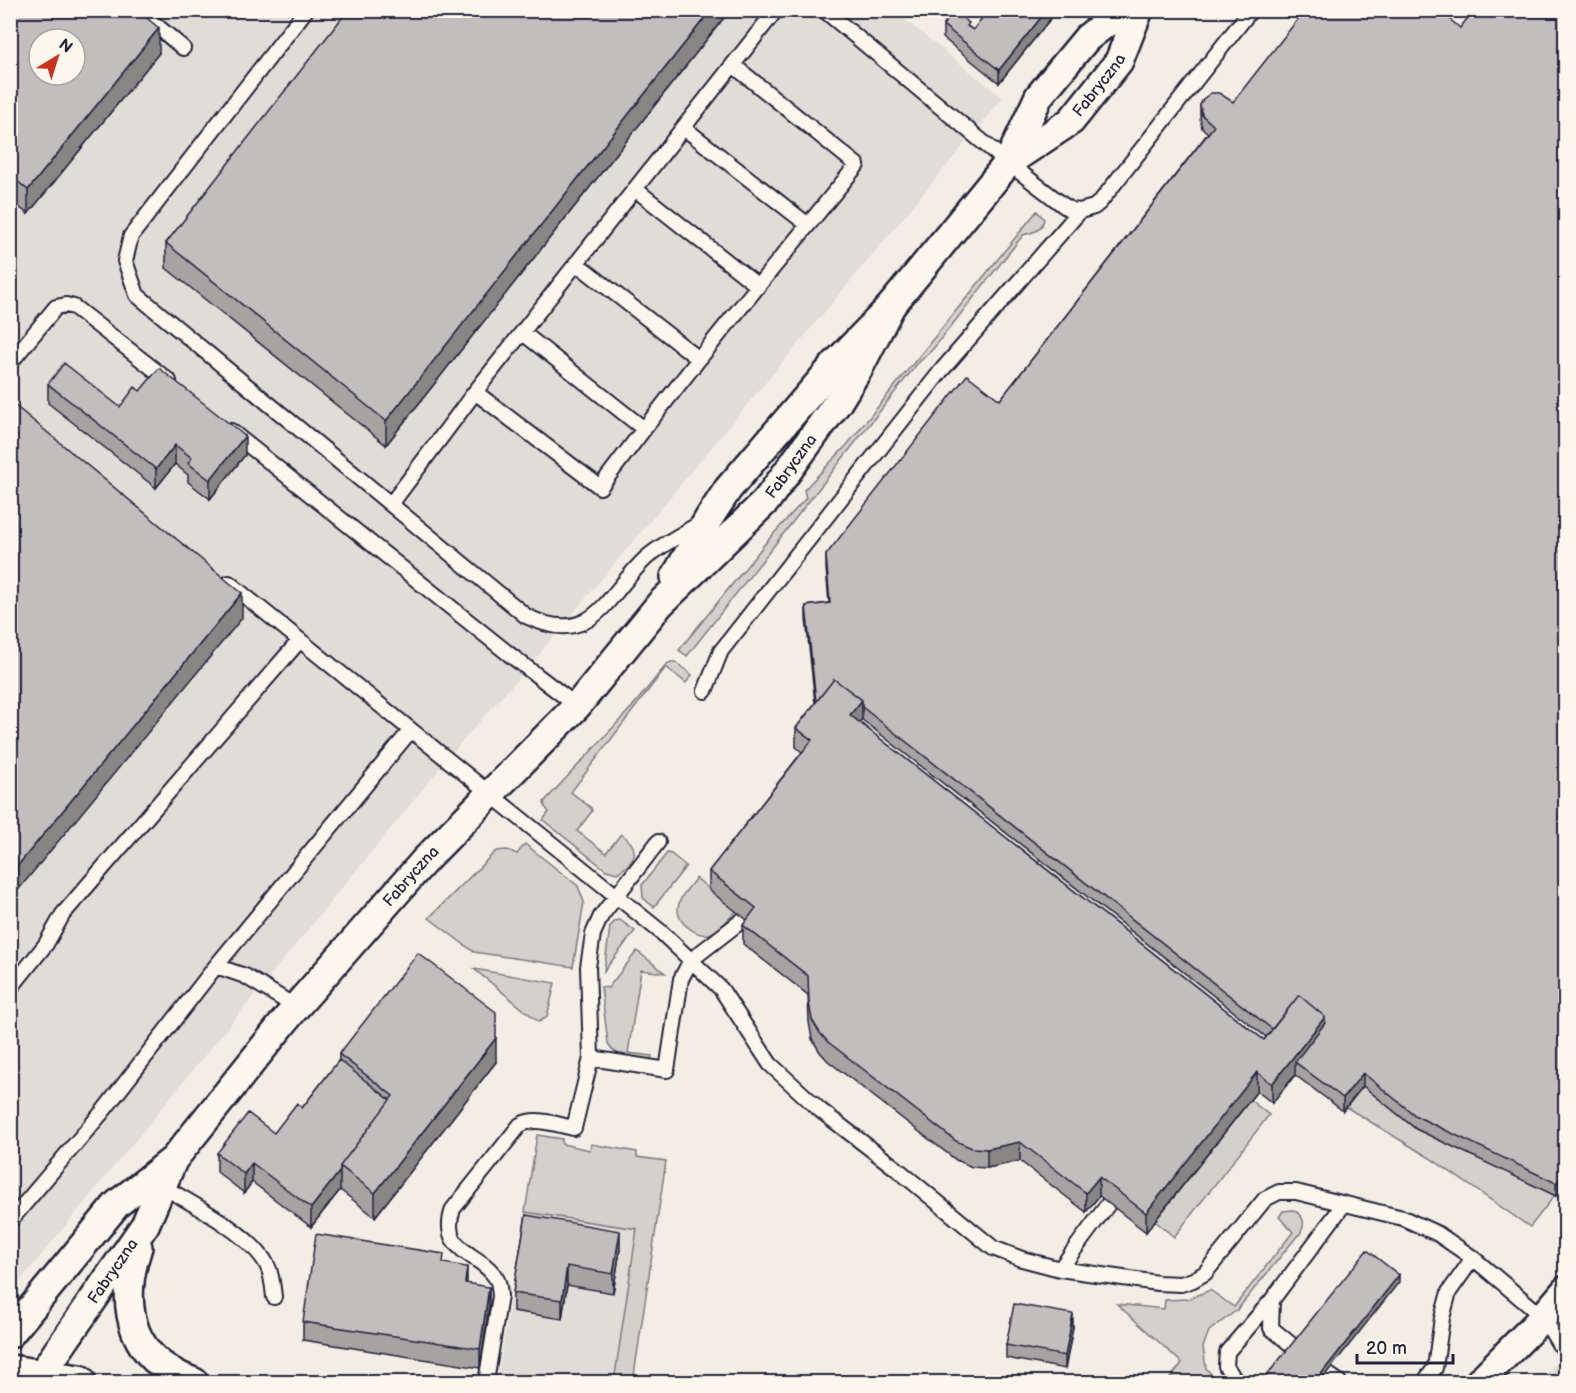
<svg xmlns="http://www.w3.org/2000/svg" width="1576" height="1393" font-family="'Balsamiq Sans',sans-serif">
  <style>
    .built { fill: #e0dcd6; fill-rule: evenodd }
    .green { fill: #d4d1cc; stroke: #7b7a84; stroke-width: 1.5 }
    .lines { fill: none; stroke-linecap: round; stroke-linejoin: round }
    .service-casing { stroke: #22223b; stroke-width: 18 }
    .minor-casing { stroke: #22223b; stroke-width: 32 }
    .secondary-casing { stroke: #22223b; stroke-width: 38 }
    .service { stroke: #fbf7ec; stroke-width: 14 }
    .minor { stroke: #fbf7ec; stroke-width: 27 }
    .secondary { stroke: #fbf7ec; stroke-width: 33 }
    .wall { fill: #a7a3a3; stroke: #22223b; stroke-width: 1.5; fill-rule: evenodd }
    .shaded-wall { fill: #888585; stroke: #22223b; stroke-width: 1.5 }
    .building { fill: #c2bebe; stroke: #22223b; stroke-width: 1.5; fill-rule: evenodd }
    .labels { text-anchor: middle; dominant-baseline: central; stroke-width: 4.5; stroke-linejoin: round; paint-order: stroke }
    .street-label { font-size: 16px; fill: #22223b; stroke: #fbf7ec }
  </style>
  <rect width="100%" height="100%" fill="#f2eee5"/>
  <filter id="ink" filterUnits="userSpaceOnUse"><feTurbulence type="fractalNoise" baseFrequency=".0167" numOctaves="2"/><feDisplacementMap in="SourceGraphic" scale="12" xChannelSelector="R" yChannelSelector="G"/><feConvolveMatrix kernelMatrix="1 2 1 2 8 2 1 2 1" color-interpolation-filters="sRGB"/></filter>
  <g filter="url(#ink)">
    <path class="built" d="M 11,11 L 894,11 L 1003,98 L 535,659 L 459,745 L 11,1292 ZM 39,39 L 75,39 L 75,75 L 39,75 Z
      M 525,1212 L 637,1229 L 614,1382 L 497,1382 Z
      M 1565,1351 L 1565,1382 L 1540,1382 L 1559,1359 Z"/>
    <path class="green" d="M 1037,211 L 1044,219 C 1041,232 1034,232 1023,235 L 933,349 L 917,364 L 687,656 L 679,650 L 768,540 L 806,498 L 804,490 L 847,445 Z
      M 671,662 L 675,662 L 692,675 L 686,683 L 666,667 L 571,792 L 591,808 L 592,811 L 577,831 L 606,853 L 621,834 C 642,848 636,862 617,873 L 606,870 L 543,820 L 549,812 L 545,807 L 544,802 L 632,707 L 667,664 Z
      M 525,844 L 578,886 L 584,902 L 573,967 L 474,952 L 429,918 L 496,851 L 507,850 L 517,854 Z
      M 667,853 L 671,854 L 686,866 L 654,907 L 643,898 L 642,885 Z
      M 696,878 L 736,911 C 729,918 721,930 712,933 C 699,939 678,924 678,910 C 678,898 689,887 696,878 Z
      M 620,920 L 635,931 L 604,971 L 610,927 L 615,921 Z
      M 637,951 L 665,973 L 641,970 L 628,1053 L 652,1056 L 651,1059 C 636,1057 614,1059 608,1043 L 601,987 L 608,988 Z
      M 474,969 L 555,983 L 547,1017 L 539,1022 Z
      M 1363,1086 L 1416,1129 L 1555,1195 L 1530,1227 L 1430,1158 L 1346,1107 Z
      M 1250,1100 L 1269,1115 L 1174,1237 L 1155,1221 Z
      M 537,1135 L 562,1139 L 562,1144 L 590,1150 L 591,1144 L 637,1152 L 637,1157 L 666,1161 L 633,1382 L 614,1382 L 637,1229 L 525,1212 Z
      M 1293,1210 C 1305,1216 1306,1225 1299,1235 L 1298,1235 L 1237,1310 L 1209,1331 L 1203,1347 L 1206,1368 L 1217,1382 L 1167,1382 L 1182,1363 L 1117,1304 L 1164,1309 L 1165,1300 L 1188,1299 L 1210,1290 L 1234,1307 L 1293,1232 L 1279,1217 L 1283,1211 Z"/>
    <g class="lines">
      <defs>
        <path id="service" d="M 138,10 L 183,48
          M 306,10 L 131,236 L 125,261 L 137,295 L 526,616 C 593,649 606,596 645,559 C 660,545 681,535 699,524
          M 824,10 L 1008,163 L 1063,205 L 1071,210 L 1080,211
          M 684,128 L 808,225 L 857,165 L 733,65
          M 635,189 L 758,286 L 808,225
          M 576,263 L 699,359 L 758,286
          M 523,333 L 644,429 L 699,359
          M 10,363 L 56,307 L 66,305 L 74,307 L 169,381
          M 475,392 L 600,487 L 644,429
          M 231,431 L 509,654 L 577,706
          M 391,504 L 475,392 L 776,10
          M 229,583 L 661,932 L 721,989 L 770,1064 L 820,1110 L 897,1169 L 993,1248 L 1022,1259 L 1060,1269 L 1158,1283 L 1181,1284 L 1193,1280 L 1205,1273 L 1265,1199 L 1279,1192 L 1296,1192 L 1403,1218 L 1438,1234 L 1473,1258 L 1543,1317 L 1559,1344 L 1566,1350
          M 705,691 L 721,651 L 941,371 L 1080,211 L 1094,207 L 1100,202 L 1251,10
          M 216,966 L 245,976 L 296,1007
          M 10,989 L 46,944 L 63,914 L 300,640
          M 591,1058 L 667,1070 L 681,979 L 691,960 L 745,918
          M 162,1186 C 191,1203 252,1235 267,1265 C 272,1274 273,1287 274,1297
          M 10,1221 L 104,1110 L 216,966 L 411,730
          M 1060,1269 L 1109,1203
          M 1294,1347 L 1271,1328 L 1272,1300 L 1344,1204
          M 1326,1373 L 1339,1382
          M 486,1382 L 500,1296 C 499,1290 500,1284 496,1278 C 481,1252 438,1253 453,1209 L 520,1125 C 536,1116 557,1125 574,1128 L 591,1058 L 588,967 L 593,934 L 601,916 L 658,842
          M 1236,1382 L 1226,1366 L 1227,1352 L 1272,1300
          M 1424,1382 L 1435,1368 L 1442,1318 L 1449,1292 L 1473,1258"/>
        <g id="minor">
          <path id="s1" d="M 1009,162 L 1071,121 L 1119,61 L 1139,10"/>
          <path d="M 675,577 L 709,518 L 728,489 L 836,363 L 891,306 L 1008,163 L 1039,96 L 1087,38 L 1123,10"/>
          <path d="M 138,1247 C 123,1291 124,1343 169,1370 C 177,1375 186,1379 194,1382"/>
          <path id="s2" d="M 10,1334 L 117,1204 L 174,1159 L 296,1007 L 425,860 L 577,706 L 660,604 L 766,501 L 838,402 L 859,368 L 891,306"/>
          <path id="s3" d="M 36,1382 L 145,1225 L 172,1163"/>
          <path d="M 1479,1382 L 1543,1317 L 1566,1290"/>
        </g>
        <path id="secondary" d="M 10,1372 L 79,1382"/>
      </defs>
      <use href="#service" class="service-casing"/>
      <use href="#minor" class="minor-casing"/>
      <use href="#secondary" class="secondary-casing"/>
      <use href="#service" class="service"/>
      <use href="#minor" class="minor"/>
      <use href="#secondary" class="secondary"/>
    </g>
    <path class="wall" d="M 10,10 L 159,53 L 28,214 L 10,200 Z
      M 730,10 L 386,445 L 166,268 L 166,243 Z
      M 1051,10 L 1051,18 L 999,83 L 943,38 L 943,25 L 969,27 L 973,30 Z
      M 1566,10 L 1566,1184 L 1556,1196 L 1416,1129 L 1363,1086 L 1343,1111 L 1295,1075 L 1272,1103 L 1257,1091 L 1146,1232 L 1099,1196 L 1086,1212 L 1020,1161 L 987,1168 L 972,1167 L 956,1160 L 828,1061 L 820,1052 L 812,1039 L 809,1022 L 808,995 L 743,944 L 743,925 L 747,920 L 709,890 L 709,871 L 802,752 L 796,747 L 796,728 L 815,703 L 806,619 L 806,606 L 829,603 L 826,568 L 826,555 L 1000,400 L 1208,133 L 1202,128 L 1200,118 L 1200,105 L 1233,102 L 1460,28 ZM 861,719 L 1266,1037 L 1264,1040 L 859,722 Z
      M 48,384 L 120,407 L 140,391 L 245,455 L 210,499 L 188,482 L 188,475 L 175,464 L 156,488 L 48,403 Z
      M 339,1054 L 496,1062 L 375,1217 L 340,1190 L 311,1227 L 252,1182 L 244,1193 L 217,1172 L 217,1153 L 274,1133 L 302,1108 L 339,1060 Z
      M 526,1215 L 620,1250 L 613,1293 L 567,1285 L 562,1319 L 513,1311 L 513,1293 Z
      M 444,1263 L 489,1306 L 480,1368 L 303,1340 L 303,1322 Z
      M 1073,1327 L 1065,1369 L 1006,1358 L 1006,1345 Z"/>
    <path class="shaded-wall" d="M 711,10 L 730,10 L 386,445 L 386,421 Z
      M 1047,10 L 1051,10 L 1051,18 L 999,83 L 999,70 Z
      M 159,28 L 159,53 L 28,214 L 28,190 Z
      M 245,436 L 245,455 L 210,499 L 210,480 Z
      M 175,445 L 175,464 L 156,488 L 156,469 Z
      M 242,593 L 242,618 L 10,900 L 10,875 Z
      M 862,700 L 862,719 L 850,734 L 850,715 Z
      M 1325,1017 L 1325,1036 L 1295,1062 L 1295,1075 L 1272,1103 L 1272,1084 Z
      M 496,1038 L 496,1062 L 375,1217 L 375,1193 Z
      M 1257,1072 L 1257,1091 L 1146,1232 L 1146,1213 Z
      M 1363,1073 L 1363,1086 L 1343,1111 L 1343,1098 Z
      M 1020,1142 L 1020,1161 L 987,1168 L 987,1149 Z
      M 252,1163 L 252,1182 L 244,1193 L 244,1174 Z
      M 340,1171 L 340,1190 L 311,1227 L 311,1208 Z
      M 1566,1171 L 1566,1184 L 1556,1196 L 1556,1183 Z
      M 1099,1177 L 1099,1196 L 1086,1212 L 1086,1193 Z
      M 620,1231 L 620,1250 L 613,1293 L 613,1274 Z
      M 567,1266 L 567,1285 L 562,1319 L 562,1300 Z
      M 467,1267 L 467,1286 L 465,1283 Z
      M 1399,1275 L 1399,1282 L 1319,1383 L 1314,1383 Z
      M 489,1287 L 489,1306 L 480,1368 L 480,1349 Z
      M 1073,1314 L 1073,1327 L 1065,1369 L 1065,1356 Z"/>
    <path class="building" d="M 10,10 L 137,10 L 159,28 L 28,190 L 10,175 ZM 39,39 L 75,39 L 75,75 L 39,75 Z
      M 348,10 L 711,10 L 386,421 L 166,243 Z
      M 988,10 L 1047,10 L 999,70 L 943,25 L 953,11 L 969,23 L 967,26 L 973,30 Z
      M 1305,10 L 1439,10 L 1460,28 L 1470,15 L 1489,12 L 1491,10 L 1566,10 L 1566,1171 L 1556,1183 L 1416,1116 L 1363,1073 L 1343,1098 L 1295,1062 L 1325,1023 L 1325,1017 L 1299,995 L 1272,1029 L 862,707 L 862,700 L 834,679 L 816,702 L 806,606 L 830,603 L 826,555 L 967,375 L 1000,400 L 1214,126 L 1202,115 L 1200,105 L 1203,99 L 1211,93 L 1219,93 L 1233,102 Z
      M 64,363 L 120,407 L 135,387 L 140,391 L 159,368 L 245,436 L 210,480 L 188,463 L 192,458 L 175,445 L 156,469 L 48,384 Z
      M 13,404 L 242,593 L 10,875 L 10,407 Z
      M 834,679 L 862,700 L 850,715 L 1264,1040 L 1299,995 L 1325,1017 L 1272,1084 L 1257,1072 L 1146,1213 L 1099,1177 L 1086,1193 L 1020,1142 L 987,1149 L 972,1148 L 956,1141 L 828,1042 L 820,1033 L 812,1020 L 809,1003 L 808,976 L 743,925 L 756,908 L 709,871 L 812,740 L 796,728 Z
      M 418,953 L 496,1012 L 496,1038 L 375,1193 L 340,1166 L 393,1096 L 339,1054 Z
      M 339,1060 L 390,1100 L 340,1166 L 340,1171 L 311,1208 L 252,1163 L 244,1174 L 217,1153 L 248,1113 L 274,1133 L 297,1103 L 302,1108 Z
      M 526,1215 L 620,1231 L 613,1274 L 567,1266 L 562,1300 L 513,1293 Z
      M 316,1234 L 444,1254 L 443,1263 L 467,1267 L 465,1283 L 489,1287 L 480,1349 L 303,1322 Z
      M 1367,1250 L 1399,1275 L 1314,1383 L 1266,1383 L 1263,1380 Z
      M 1014,1304 L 1073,1314 L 1065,1356 L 1006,1345 Z
      M 1564,1374 L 1566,1376 L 1566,1383 L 1557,1383 Z"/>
  </g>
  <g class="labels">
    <g class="street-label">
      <text stroke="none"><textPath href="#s1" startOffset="120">Fabryczna</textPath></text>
      <text stroke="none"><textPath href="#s2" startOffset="1170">Fabryczna</textPath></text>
      <text stroke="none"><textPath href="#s2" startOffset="610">Fabryczna</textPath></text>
      <text stroke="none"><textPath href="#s3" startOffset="135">Fabryczna</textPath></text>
    </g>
  </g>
  <rect width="1576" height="1393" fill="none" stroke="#fbf7ec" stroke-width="36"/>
  <rect x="18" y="18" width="1540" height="1357" fill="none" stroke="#22223b" stroke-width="2" filter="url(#ink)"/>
  <g transform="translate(57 57) rotate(38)"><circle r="28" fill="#fbf7ec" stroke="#a4a2a5" stroke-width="1.5"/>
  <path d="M0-4.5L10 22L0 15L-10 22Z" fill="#c8321e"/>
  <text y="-9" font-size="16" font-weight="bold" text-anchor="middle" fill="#22223b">N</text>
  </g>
  <path d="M1357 1354v9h96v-9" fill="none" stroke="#22223b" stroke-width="3"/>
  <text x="1366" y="1354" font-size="18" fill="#22223b" stroke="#fbf7ec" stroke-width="4.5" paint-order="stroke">20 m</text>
</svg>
